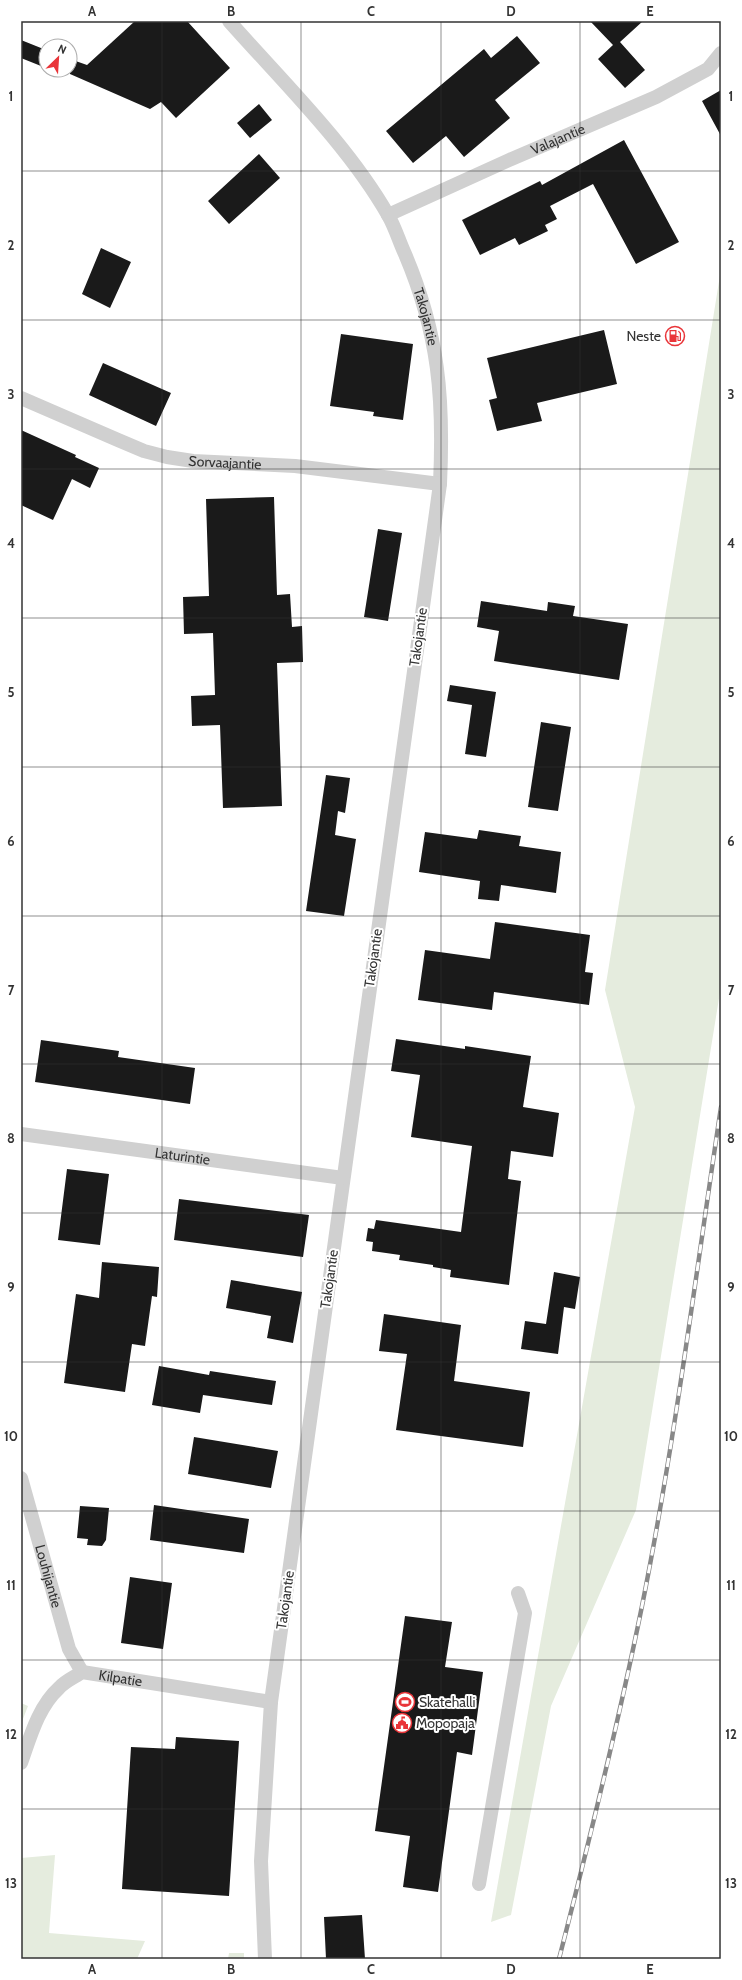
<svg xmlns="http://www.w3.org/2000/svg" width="742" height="1980" font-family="Cabin,sans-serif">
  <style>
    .green { fill: #e5ecde }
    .building { fill: #1a1a1a }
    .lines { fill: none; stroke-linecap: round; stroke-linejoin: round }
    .minor { stroke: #d0d0d0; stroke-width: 14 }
    .rail-casing { stroke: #888; stroke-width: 4.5 }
    .rail { stroke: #fff; stroke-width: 3; stroke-dasharray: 9; stroke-linecap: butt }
    .grid { fill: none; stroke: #333; stroke-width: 1; stroke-opacity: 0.55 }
    .labels { text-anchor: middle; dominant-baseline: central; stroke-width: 4; stroke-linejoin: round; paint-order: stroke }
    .street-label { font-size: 14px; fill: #333; stroke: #fff }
    .poi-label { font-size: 14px; fill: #333; stroke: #fff; text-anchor: start }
    .neatline { fill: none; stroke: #333; stroke-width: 1.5 }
    .grid-label { font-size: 13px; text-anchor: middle; font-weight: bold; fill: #333 }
  </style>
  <rect width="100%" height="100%" fill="#fff"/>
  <path class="green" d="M 721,269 L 721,986 L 636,1510 L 551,1706 L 511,1915 L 491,1922 L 635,1107 L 605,990 Z
    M 21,1703 L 28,1706 L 21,1724 Z
    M 55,1855 L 49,1933 L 145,1941 L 137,1959 L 21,1959 L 21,1858 Z
    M 229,1953 L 244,1953 L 244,1959 L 228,1959 Z"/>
  <path class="building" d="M 135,21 L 187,21 L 230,68 L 176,118 L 161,102 L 150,109 L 70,74 L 70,59 L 87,65 Z
    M 590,21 L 643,21 L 620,42 L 645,70 L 625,88 L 598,59 L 613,45 Z
    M 517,36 L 540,63 L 495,100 L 510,118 L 464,157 L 446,136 L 413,163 L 386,131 L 484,49 L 491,58 Z
    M 21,40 L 46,50 L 46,68 L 21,58 Z
    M 721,90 L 721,136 L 702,101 Z
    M 259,104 L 272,120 L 250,138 L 237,123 Z
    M 624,140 L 679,242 L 636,264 L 593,184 L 550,206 L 557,219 L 545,225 L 548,231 L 519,245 L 515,238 L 480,255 L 462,220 L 540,181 L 542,185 Z
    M 259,154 L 280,178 L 229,224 L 208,201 Z
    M 101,248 L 131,262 L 110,308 L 82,294 Z
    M 604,330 L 617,384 L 537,403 L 542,421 L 497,431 L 489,400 L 497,398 L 487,358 Z
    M 341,334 L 413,344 L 403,420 L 373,416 L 374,412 L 330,406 Z
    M 103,363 L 171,393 L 156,426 L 89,395 Z
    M 21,430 L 76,455 L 75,457 L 99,468 L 90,488 L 72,479 L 53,520 L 21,505 Z
    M 274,497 L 277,595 L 290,594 L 292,627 L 302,626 L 303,662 L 277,663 L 282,806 L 223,808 L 220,725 L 192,726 L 191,696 L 215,695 L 213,633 L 184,634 L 183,597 L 209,596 L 206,499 Z
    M 378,529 L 402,533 L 388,621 L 364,617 Z
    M 481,601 L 547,611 L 548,602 L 575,606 L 573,616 L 628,624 L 619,680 L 494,661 L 499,631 L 477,627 Z
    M 450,685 L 496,692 L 486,757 L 465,754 L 472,705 L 447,701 Z
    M 541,722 L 571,727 L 558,811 L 528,807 Z
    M 326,775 L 350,778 L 345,813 L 338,811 L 335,835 L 356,839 L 344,916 L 306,911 Z
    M 479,830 L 521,836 L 519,846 L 561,852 L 556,893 L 501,885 L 499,901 L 478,899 L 480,881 L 419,872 L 425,832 L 477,839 Z
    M 495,922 L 590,935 L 585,972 L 593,973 L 589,1005 L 494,992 L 492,1010 L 418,1000 L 425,950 L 490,959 Z
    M 396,1039 L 465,1049 L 465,1046 L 531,1056 L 523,1107 L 559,1113 L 553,1157 L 511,1151 L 508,1179 L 521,1181 L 509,1285 L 450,1277 L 451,1270 L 433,1267 L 433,1265 L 399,1260 L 400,1255 L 372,1251 L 373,1242 L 366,1241 L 368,1228 L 374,1229 L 376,1220 L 461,1232 L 472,1146 L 411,1137 L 420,1075 L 391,1071 Z
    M 41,1040 L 119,1051 L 118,1057 L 195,1068 L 190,1104 L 35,1082 Z
    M 67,1169 L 109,1174 L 100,1245 L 58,1240 Z
    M 179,1199 L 309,1215 L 303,1257 L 174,1240 Z
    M 102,1262 L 159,1267 L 157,1297 L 152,1296 L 145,1346 L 132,1344 L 125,1392 L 64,1383 L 76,1294 L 99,1298 Z
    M 554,1272 L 580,1277 L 575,1309 L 564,1307 L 558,1354 L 521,1349 L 525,1321 L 546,1324 Z
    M 231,1280 L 302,1292 L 293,1343 L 267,1338 L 271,1316 L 226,1308 Z
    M 384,1314 L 461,1325 L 454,1381 L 530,1392 L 523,1447 L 396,1430 L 407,1354 L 379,1351 Z
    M 159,1366 L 209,1375 L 210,1371 L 276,1381 L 272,1405 L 203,1395 L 200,1413 L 152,1405 Z
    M 194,1437 L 278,1451 L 271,1488 L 188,1474 Z
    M 154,1505 L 249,1519 L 244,1553 L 150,1540 Z
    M 80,1506 L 109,1508 L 106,1540 L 102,1546 L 87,1545 L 88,1539 L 77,1538 Z
    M 130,1577 L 172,1583 L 163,1649 L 121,1643 Z
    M 405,1616 L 452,1622 L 445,1667 L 483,1672 L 472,1755 L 457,1752 L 438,1892 L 403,1887 L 410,1836 L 375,1831 Z
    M 176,1737 L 239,1741 L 229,1896 L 122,1889 L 131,1747 L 175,1749 Z
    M 362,1915 L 365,1959 L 326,1959 L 324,1917 Z"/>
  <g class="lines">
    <g class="minor">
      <path id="s1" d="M 229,21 C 282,81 348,145 388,215 C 395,227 399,241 405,254 C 439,334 444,399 440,484 L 271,1702 L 261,1861 L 265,1959"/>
      <path id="s2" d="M 388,215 L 507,161 L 656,97 L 708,69 L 721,53"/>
      <path id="s3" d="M 21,398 L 118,440 L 144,451 L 167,457 L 193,461 L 295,466 L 440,484"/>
      <path id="s4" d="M 21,1134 L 343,1178"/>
      <path id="s5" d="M 21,1478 L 69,1649 L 82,1672"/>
      <path id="s6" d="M 21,1763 C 30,1738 38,1707 59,1688 C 65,1681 75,1677 82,1672 L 271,1702"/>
      <path d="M 479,1884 L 525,1613 L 518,1593"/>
    </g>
    <defs>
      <path id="rail" d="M 559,1959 C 589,1842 618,1725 642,1606 C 675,1441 696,1273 721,1107"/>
    </defs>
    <use href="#rail" class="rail-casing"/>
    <use href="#rail" class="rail"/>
  </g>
  <path class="grid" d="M 162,21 L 162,1959M 301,21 L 301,1959M 441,21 L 441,1959M 580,21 L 580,1959M 21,171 L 721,171M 21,320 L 721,320M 21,469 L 721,469M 21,618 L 721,618M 21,767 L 721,767M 21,916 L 721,916M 21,1064 L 721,1064M 21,1213 L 721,1213M 21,1362 L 721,1362M 21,1511 L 721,1511M 21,1660 L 721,1660M 21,1809 L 721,1809"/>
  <defs>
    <symbol id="fuel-ring" viewBox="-11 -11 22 22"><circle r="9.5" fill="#fff" stroke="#e93539" stroke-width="1.5"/><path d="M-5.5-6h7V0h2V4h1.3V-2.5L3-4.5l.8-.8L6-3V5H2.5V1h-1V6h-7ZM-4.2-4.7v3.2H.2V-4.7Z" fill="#e93539"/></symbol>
    <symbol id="stadium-ring" viewBox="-11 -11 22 22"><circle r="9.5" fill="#fff" stroke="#e93539" stroke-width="1.5"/><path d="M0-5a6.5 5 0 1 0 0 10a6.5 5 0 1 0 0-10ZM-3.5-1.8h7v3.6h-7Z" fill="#e93539"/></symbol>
    <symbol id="civic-ring" viewBox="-11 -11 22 22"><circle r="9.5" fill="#fff" stroke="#e93539" stroke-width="1.5"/><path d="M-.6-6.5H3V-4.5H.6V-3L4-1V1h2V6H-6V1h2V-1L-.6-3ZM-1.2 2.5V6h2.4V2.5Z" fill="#e93539"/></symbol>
  </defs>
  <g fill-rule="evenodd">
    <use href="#fuel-ring" x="664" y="325" width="22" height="22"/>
    <use href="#stadium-ring" x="394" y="1691" width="22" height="22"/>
    <use href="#civic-ring" x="391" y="1712" width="22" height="22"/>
  </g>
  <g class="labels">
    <g class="street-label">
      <text stroke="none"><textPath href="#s2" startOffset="186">Valajantie</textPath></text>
      <text stroke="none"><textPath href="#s1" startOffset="360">Takojantie</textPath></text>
      <text stroke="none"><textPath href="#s3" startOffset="216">Sorvaajantie</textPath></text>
      <text transform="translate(418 637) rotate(-82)">Takojantie</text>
      <text transform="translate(373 958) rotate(-82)">Takojantie</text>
      <text stroke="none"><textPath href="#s4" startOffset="163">Laturintie</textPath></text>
      <text transform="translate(329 1279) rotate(-82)">Takojantie</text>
      <text stroke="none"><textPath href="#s5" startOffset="102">Louhijantie</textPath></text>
      <text transform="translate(285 1600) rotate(-82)">Takojantie</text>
      <text stroke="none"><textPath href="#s6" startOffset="152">Kilpatie</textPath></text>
    </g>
    <g class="poi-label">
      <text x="661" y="336" text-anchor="end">Neste</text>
      <text x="419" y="1702">Skatehalli</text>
      <text x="416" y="1723">Mopopaja</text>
    </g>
  </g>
  <rect width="742" height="1980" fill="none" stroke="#ffffff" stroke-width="44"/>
  <g transform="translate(58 58) rotate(25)"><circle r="19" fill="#ffffff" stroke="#adadad"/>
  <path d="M0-3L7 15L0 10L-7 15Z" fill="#e93539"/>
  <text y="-6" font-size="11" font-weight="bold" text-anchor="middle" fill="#333333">N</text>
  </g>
  <rect x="22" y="22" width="698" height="1936" class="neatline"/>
  <g class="grid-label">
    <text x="92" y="16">A</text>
    <text x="231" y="16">B</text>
    <text x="371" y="16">C</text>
    <text x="511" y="16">D</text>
    <text x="650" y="16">E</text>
    <text x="11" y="101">1</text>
    <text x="731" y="101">1</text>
    <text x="11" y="250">2</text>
    <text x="731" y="250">2</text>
    <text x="11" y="399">3</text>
    <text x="731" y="399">3</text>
    <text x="11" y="548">4</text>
    <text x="731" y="548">4</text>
    <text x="11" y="697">5</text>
    <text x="731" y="697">5</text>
    <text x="11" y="846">6</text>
    <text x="731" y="846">6</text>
    <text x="11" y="995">7</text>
    <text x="731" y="995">7</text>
    <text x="11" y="1143">8</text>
    <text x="731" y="1143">8</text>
    <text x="11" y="1292">9</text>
    <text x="731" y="1292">9</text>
    <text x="11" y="1441">10</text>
    <text x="731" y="1441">10</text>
    <text x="11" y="1590">11</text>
    <text x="731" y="1590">11</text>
    <text x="11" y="1739">12</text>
    <text x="731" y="1739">12</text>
    <text x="11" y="1888">13</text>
    <text x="731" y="1888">13</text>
    <text x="92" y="1974">A</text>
    <text x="231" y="1974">B</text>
    <text x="371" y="1974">C</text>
    <text x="511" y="1974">D</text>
    <text x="650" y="1974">E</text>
  </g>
</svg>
